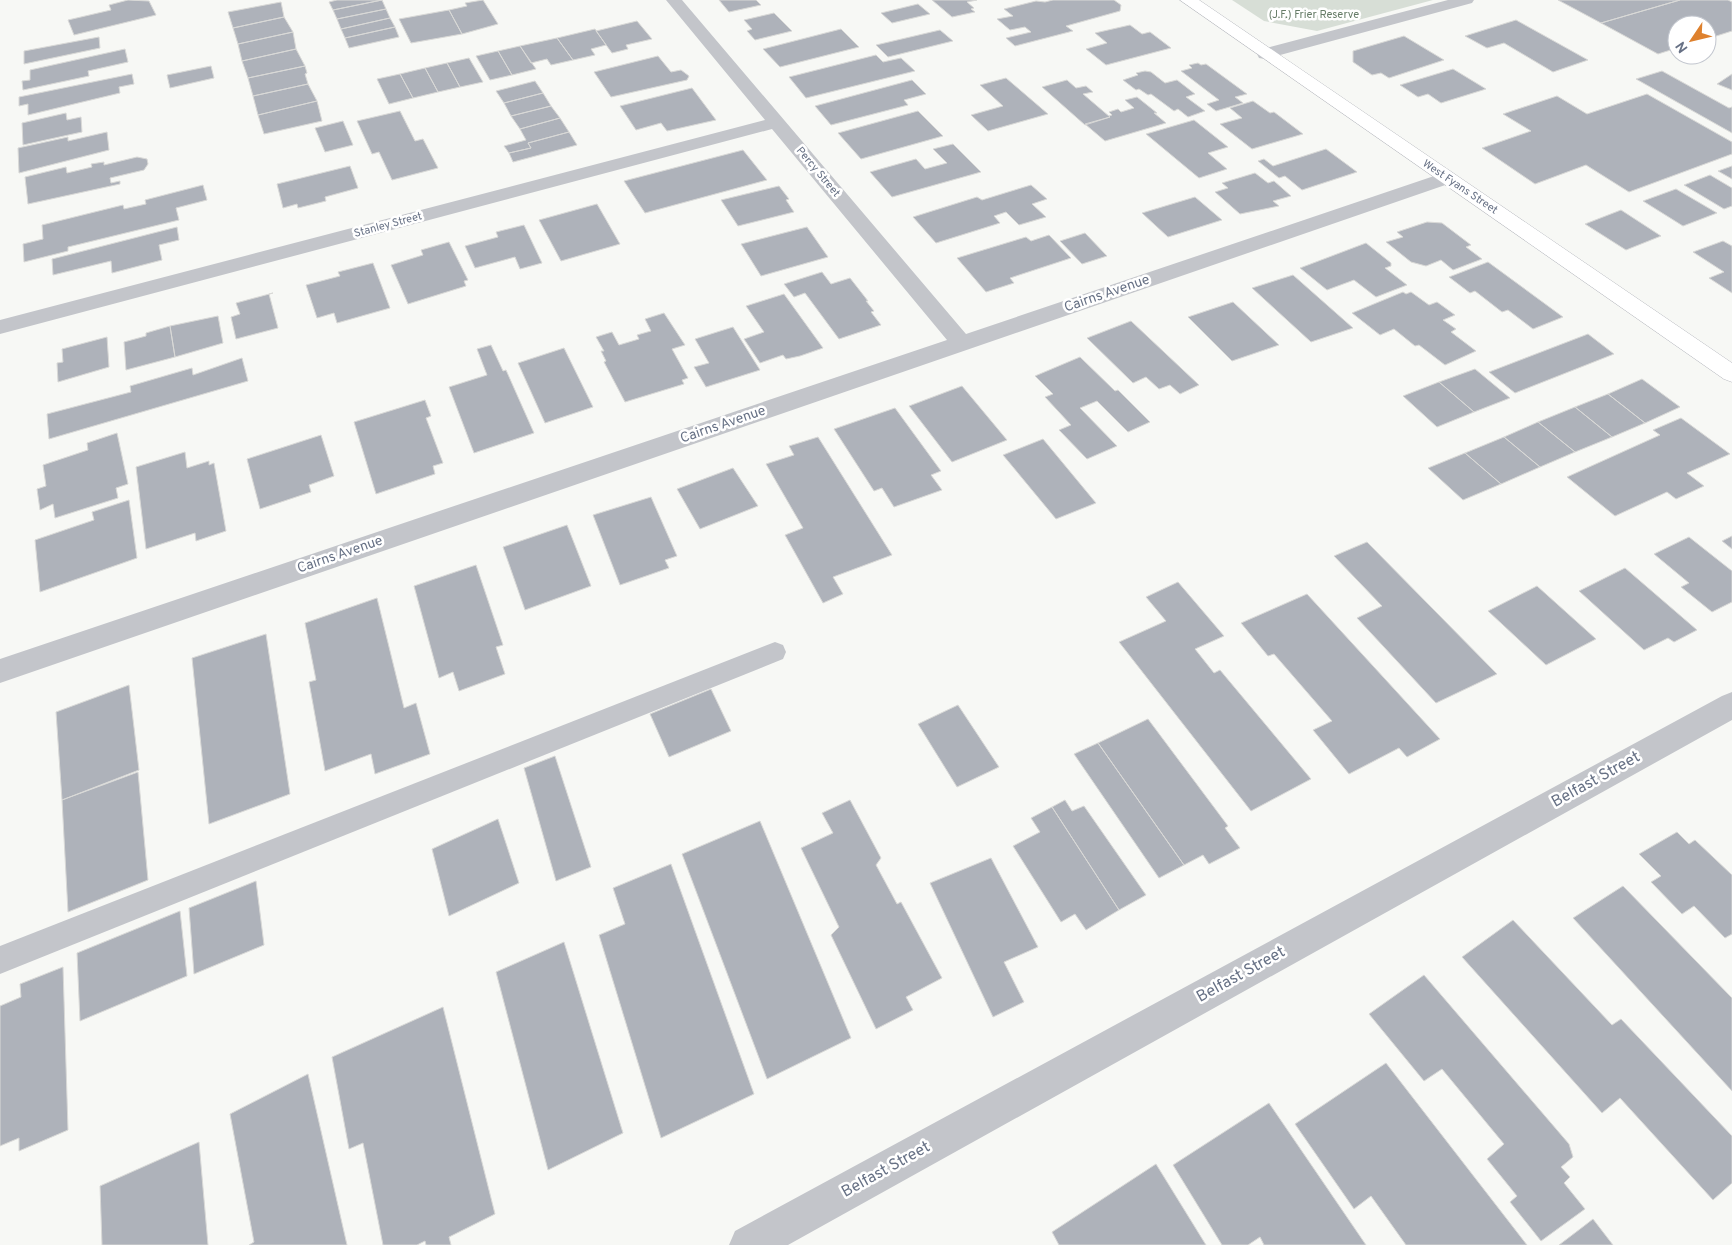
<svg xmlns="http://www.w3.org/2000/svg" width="1732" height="1245" font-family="Overpass,sans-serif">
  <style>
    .green { fill: #d7ded6 }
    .building { fill: #aeb2ba; stroke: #d9d9d7 }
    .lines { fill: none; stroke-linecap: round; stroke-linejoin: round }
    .secondary-casing { stroke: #b8bac0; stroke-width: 1 }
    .service { fill: #c3c5ca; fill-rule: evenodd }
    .minor { fill: #c3c5ca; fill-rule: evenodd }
    .secondary { fill: #fff; fill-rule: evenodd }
    .labels { text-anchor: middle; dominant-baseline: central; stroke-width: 5; stroke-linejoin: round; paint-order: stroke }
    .far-park-label { font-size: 11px; fill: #667c67; stroke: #fff }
    .far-street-label { font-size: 11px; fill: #677185; stroke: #fff }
    .street-label { font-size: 14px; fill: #677185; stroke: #fff }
    .near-street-label { font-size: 16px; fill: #677185; stroke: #fff }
  </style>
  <rect width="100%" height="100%" fill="#f7f8f5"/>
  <path class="green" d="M 1232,0 L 1433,0 L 1317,31 L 1264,21 Z"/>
  <path class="building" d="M 128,0 L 149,1 L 156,15 L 74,35 L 68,20 L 111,10 L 109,5 Z
    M 337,0 L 382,0 L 333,10 L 329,2 Z
    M 382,0 L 386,9 L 337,19 L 333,10 Z
    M 483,0 L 498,24 L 462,34 L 449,10 L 467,6 L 465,3 Z
    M 719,0 L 756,0 L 761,5 L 729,12 Z
    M 932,0 L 977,0 L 967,2 L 974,8 L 971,9 L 975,12 L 952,17 Z
    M 1053,0 L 1114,0 L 1121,5 L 1120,11 L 1066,26 L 1073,31 L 1015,46 L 1006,38 L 1031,32 L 1025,27 L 1010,30 L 997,19 L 1013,16 L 1004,9 L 1036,1 L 1045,2 Z
    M 1558,0 L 1680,0 L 1601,23 Z
    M 1680,0 L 1728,0 L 1732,2 L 1732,31 L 1707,39 L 1707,25 L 1677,25 L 1677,48 L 1658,54 L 1601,23 Z
    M 281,2 L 284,17 L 233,28 L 228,12 Z
    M 918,4 L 930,14 L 892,23 L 881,13 Z
    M 386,9 L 390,18 L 341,29 L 337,19 Z
    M 449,10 L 462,34 L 411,43 L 399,19 Z
    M 774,13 L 792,31 L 755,40 L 747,31 L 752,29 L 744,20 Z
    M 284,17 L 293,32 L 238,44 L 233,28 Z
    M 390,18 L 395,27 L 345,38 L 341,29 Z
    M 1516,20 L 1588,60 L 1553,72 L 1504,43 L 1487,48 L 1465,36 Z
    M 637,21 L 652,39 L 626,45 L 628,49 L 612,53 L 596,31 Z
    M 1130,25 L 1142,34 L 1150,32 L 1171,48 L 1106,65 L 1086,49 L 1107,43 L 1095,33 Z
    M 395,27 L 399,37 L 349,48 L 345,38 Z
    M 595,29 L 606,45 L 591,49 L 595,55 L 573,60 L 557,38 Z
    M 841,29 L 859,47 L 780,67 L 763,49 Z
    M 940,30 L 953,41 L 888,57 L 876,45 Z
    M 293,32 L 296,49 L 242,61 L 238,44 Z
    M 1404,36 L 1444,60 L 1389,78 L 1381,73 L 1372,75 L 1353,62 L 1353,51 Z
    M 99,37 L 100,48 L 24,64 L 24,51 Z
    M 557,38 L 573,60 L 551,65 L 547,59 L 531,63 L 520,46 Z
    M 520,46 L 536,69 L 512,75 L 498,51 Z
    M 125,49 L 128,62 L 88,71 L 89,76 L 23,90 L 22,81 L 30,80 L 30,70 Z
    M 296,49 L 305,66 L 248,78 L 242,61 Z
    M 498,51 L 512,75 L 490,80 L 476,56 Z
    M 876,55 L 883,62 L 901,58 L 915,71 L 806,98 L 789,77 Z
    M 658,56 L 671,72 L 681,70 L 689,76 L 687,80 L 611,97 L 594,72 Z
    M 469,58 L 483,82 L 460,87 L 447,63 Z
    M 447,63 L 460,87 L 438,92 L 425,68 Z
    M 1198,63 L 1201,65 L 1206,64 L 1247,94 L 1235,97 L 1243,103 L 1216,111 L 1207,104 L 1219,100 L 1181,71 L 1192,68 L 1189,65 Z
    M 211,66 L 214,78 L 170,88 L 167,75 Z
    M 305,66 L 307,73 L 305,74 L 308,84 L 253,96 L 248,78 Z
    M 425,68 L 438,92 L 413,98 L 400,74 Z
    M 1453,69 L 1486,89 L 1441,103 L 1428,94 L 1418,97 L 1400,85 Z
    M 1145,71 L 1151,72 L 1165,83 L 1177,80 L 1195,94 L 1186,97 L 1205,111 L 1188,117 L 1178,109 L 1174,111 L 1151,94 L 1148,95 L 1139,89 L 1136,90 L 1123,80 L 1138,75 L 1136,73 Z
    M 1662,71 L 1729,108 L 1732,107 L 1732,133 L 1636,79 Z
    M 132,74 L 134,84 L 119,87 L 120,93 L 28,115 L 28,104 L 19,106 L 19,97 Z
    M 400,74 L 413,98 L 389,104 L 377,79 Z
    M 1732,74 L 1732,90 L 1717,84 Z
    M 1006,78 L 1048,114 L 988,131 L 971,115 L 1003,106 L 980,85 Z
    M 912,80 L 926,94 L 904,100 L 908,105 L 831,125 L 815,106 Z
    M 1067,80 L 1076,88 L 1086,86 L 1093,92 L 1083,94 L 1110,117 L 1085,125 L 1042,87 Z
    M 535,81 L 543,93 L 504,103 L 496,91 Z
    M 308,84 L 317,101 L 258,115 L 253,96 Z
    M 692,88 L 716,120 L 667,131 L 661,123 L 636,130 L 620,106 Z
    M 543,93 L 551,106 L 511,116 L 504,103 Z
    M 1647,94 L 1732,142 L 1732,154 L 1629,192 L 1586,165 L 1535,184 L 1482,148 L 1531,131 L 1503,114 L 1557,96 L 1587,114 Z
    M 1137,97 L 1157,113 L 1154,113 L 1166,123 L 1105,141 L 1085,124 L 1110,117 L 1109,116 L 1112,115 L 1109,112 L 1118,109 L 1121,112 L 1134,108 L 1125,100 Z
    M 317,101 L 322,121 L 264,134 L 258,115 Z
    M 1253,101 L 1270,113 L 1274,112 L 1303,134 L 1252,149 L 1220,124 L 1242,118 L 1230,108 Z
    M 551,106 L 560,118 L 520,129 L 511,116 Z
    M 400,111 L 415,141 L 423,139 L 438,168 L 392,180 L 379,152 L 372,154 L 357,121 Z
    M 918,111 L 943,136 L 861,159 L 838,133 Z
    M 66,113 L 67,120 L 81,117 L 82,132 L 23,145 L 22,123 Z
    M 560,118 L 569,132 L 528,143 L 531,148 L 509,153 L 504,146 L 526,140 L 520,129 Z
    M 1194,120 L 1228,147 L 1208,153 L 1227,169 L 1199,178 L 1146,134 Z
    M 343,121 L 353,145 L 325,152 L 315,128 Z
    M 107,132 L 109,150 L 19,173 L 18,148 L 68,137 L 68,141 Z
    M 569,132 L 577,145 L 513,162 L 509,153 L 531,148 L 528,143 Z
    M 953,144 L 981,172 L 892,197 L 870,172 L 916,159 L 925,169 L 947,163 L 933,149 Z
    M 1326,149 L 1357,172 L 1302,190 L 1285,176 L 1279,178 L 1258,161 L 1264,159 L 1273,166 Z
    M 743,150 L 767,180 L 645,213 L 624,181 Z
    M 137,157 L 147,159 L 148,164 L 144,170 L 110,178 L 111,183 L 120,181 L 120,184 L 28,204 L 25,177 L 66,167 L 67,173 L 92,167 L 91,164 L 104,162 L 104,165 Z
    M 350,166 L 358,188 L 325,197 L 326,201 L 298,208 L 297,204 L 283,208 L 277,184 Z
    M 1732,166 L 1732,179 L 1718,171 Z
    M 1255,173 L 1268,183 L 1274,181 L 1291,196 L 1273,201 L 1279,206 L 1240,214 L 1215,192 L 1228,188 L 1222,183 Z
    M 1710,175 L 1732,188 L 1732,206 L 1724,209 L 1684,185 Z
    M 203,185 L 207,200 L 176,208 L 179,220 L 68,247 L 68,251 L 24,262 L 23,244 L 43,239 L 42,225 L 123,205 L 124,209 L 146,204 L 145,200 Z
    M 1031,185 L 1047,199 L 1032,204 L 1046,217 L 1019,225 L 1006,212 L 994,216 L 1000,223 L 936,243 L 913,217 L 977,197 L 982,200 Z
    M 779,186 L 789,199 L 786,200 L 794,212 L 738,226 L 721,200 Z
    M 1676,189 L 1717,213 L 1683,226 L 1643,201 Z
    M 1195,197 L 1222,220 L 1168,237 L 1142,213 Z
    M 597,204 L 620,244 L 561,261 L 539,220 Z
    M 1621,210 L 1661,236 L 1626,250 L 1585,224 Z
    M 1427,222 L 1442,223 L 1471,245 L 1466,247 L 1482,259 L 1453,270 L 1441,260 L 1426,266 L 1411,262 L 1386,242 L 1403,237 L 1397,232 Z
    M 524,225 L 542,263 L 520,269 L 515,257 L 475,268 L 465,246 L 498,237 L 496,232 Z
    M 177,227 L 179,240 L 159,245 L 162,260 L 112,273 L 111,261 L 53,275 L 52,259 Z
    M 807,227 L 828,257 L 761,276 L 741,244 Z
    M 1085,233 L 1107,256 L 1082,264 L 1060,241 Z
    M 1049,235 L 1071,258 L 1010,278 L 1014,283 L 986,292 L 957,258 L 1026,237 L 1031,241 Z
    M 1723,241 L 1732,246 L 1732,293 L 1709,278 L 1724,272 L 1693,252 Z
    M 449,242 L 468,280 L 464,281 L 466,286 L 408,304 L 391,265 L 423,255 L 421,250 Z
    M 1366,243 L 1391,263 L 1391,266 L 1385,268 L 1407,285 L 1376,297 L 1354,280 L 1327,290 L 1300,268 Z
    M 1488,262 L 1563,317 L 1533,329 L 1508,310 L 1502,312 L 1475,291 L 1470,293 L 1449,277 Z
    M 373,263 L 390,308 L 337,323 L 334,313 L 317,318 L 306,285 L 340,276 L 338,272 Z
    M 822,272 L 831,284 L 850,278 L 868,301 L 866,301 L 874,311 L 871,312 L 881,325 L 839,339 L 805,293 L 794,297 L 784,284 Z
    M 1293,275 L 1353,328 L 1311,342 L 1252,288 Z
    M 1403,292 L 1406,294 L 1411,292 L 1429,305 L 1437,302 L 1455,315 L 1443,320 L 1456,329 L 1451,332 L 1476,351 L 1445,365 L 1419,345 L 1415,346 L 1394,329 L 1380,335 L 1352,313 Z
    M 273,293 L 269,294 L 278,328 L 236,339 L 231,317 L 240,314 L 236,303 Z
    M 784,294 L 823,348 L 800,356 L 786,359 L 783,355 L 760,363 L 744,339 L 764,332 L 746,306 Z
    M 1233,302 L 1279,345 L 1232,361 L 1188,317 Z
    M 664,313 L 685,345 L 672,349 L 688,378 L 682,380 L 684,384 L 625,402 L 604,362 L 606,361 L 601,351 L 604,351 L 596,337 L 612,332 L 619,345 L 639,339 L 637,335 L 651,331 L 645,319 Z
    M 218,316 L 223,343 L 175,357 L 170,326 Z
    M 1131,321 L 1199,385 L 1180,394 L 1170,385 L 1159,389 L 1146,377 L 1133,383 L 1087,338 Z
    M 170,326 L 175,357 L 126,370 L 124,342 L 146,336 L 146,333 Z
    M 733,327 L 760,370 L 706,387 L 694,367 L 709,363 L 695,339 Z
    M 1588,334 L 1614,354 L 1515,393 L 1489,372 Z
    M 107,337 L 109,367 L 58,382 L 57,363 L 63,362 L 62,349 Z
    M 491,345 L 503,371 L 506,370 L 534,433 L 474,453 L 449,387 L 487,375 L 477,349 Z
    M 564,348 L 593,407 L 545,423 L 518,363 Z
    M 1080,357 L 1115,391 L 1118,390 L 1150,422 L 1128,432 L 1097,401 L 1080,408 L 1117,446 L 1087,459 L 1059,430 L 1071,425 L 1045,397 L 1053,394 L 1035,376 Z
    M 242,358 L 248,381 L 49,439 L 47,414 L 131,392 L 130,386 L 192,368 L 193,375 Z
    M 1475,369 L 1510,398 L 1474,412 L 1439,382 Z
    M 1642,379 L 1680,407 L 1645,423 L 1608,394 Z
    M 1439,382 L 1474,412 L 1437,427 L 1403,396 Z
    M 962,386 L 1007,440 L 952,462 L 909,406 Z
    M 1608,394 L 1645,423 L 1612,437 L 1575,407 Z
    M 425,400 L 431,416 L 426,418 L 443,463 L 433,466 L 435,474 L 376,494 L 354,422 Z
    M 1575,407 L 1612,437 L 1575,452 L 1538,422 Z
    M 895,408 L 941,471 L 931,475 L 942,490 L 894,507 L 882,488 L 874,491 L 834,429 Z
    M 1681,418 L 1730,454 L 1687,473 L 1704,486 L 1676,499 L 1667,492 L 1615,516 L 1567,477 L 1660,435 L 1653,430 Z
    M 1538,422 L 1575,452 L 1540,467 L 1504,437 Z
    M 117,433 L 128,484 L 116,488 L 118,498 L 55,518 L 53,504 L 40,510 L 37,489 L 46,486 L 43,465 L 88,450 L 87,443 Z
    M 321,435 L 334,476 L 309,485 L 311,492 L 260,509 L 247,459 Z
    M 818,437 L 892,555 L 833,577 L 843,594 L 823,603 L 785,535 L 803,528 L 766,464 L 794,455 L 789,446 Z
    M 1504,437 L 1540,467 L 1501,484 L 1465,453 Z
    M 1043,439 L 1096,503 L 1056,519 L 1003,455 Z
    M 185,452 L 187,468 L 209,461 L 209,465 L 214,463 L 226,531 L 196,541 L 195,533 L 146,549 L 136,467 Z
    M 1465,453 L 1501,484 L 1463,500 L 1428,468 Z
    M 733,468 L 758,506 L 700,529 L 677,489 Z
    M 651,497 L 677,556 L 665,560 L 669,568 L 620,585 L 593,515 Z
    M 129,500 L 137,558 L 40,592 L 35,540 L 94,520 L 92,512 Z
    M 567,525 L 591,586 L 525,610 L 503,547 Z
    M 1732,536 L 1732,549 L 1722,541 Z
    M 1689,537 L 1732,571 L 1732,602 L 1712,612 L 1681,587 L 1689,583 L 1654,554 Z
    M 1367,542 L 1497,674 L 1436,703 L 1357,618 L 1382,606 L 1334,556 Z
    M 476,565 L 503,645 L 496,647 L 505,674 L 459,691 L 453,672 L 439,678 L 414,586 Z
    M 1625,568 L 1697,630 L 1674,642 L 1668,638 L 1644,650 L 1579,591 Z
    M 1178,582 L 1224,636 L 1195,649 L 1214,673 L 1220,670 L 1311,779 L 1251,811 L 1119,642 L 1166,621 L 1146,597 Z
    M 1537,586 L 1596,639 L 1546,665 L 1488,611 Z
    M 1307,594 L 1440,739 L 1407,757 L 1399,748 L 1349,774 L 1313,730 L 1332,721 L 1274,654 L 1268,656 L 1241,623 Z
    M 377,598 L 404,708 L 416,703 L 430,754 L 375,774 L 371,754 L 325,771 L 309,682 L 316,680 L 305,623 Z
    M 266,634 L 290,794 L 209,824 L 192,658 Z
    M 129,685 L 139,770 L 62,800 L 56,712 Z
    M 711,689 L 731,731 L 669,757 L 650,714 Z
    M 958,705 L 999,767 L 957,787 L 918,724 Z
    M 1148,719 L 1228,826 L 1225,828 L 1240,848 L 1209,864 L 1203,855 L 1184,865 L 1098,743 Z
    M 1098,743 L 1184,865 L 1159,878 L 1074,754 Z
    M 555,756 L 591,867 L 556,881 L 524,768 Z
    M 138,772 L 148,880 L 68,912 L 62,800 Z
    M 850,800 L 881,858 L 876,865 L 897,904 L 901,902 L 942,978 L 906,997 L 913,1010 L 876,1029 L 831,935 L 839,927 L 801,848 L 833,833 L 822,813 Z
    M 1065,800 L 1072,811 L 1084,806 L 1146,895 L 1119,910 L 1052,807 Z
    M 1052,807 L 1119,910 L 1086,930 L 1075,914 L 1061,922 L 1013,846 L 1040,832 L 1031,818 Z
    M 498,819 L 519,883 L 449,916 L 432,849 Z
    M 760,821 L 851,1038 L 767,1079 L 682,854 Z
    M 1677,832 L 1689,844 L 1695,840 L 1732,875 L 1732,934 L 1725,938 L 1694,906 L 1682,914 L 1651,882 L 1661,876 L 1639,854 Z
    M 991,858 L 1038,947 L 1004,962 L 1024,1002 L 993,1017 L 930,883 Z
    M 671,864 L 754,1094 L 661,1138 L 599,935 L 625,924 L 613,888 Z
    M 256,881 L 264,945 L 194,974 L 189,908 Z
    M 1623,886 L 1732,998 L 1732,1091 L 1573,918 Z
    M 180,911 L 187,976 L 80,1021 L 77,953 Z
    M 1513,920 L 1612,1025 L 1621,1019 L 1732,1136 L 1732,1183 L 1713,1200 L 1620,1098 L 1602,1113 L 1462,957 Z
    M 564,942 L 623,1133 L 548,1170 L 496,972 Z
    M 63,967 L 68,1130 L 19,1151 L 19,1138 L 0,1146 L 0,1006 L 21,997 L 20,984 Z
    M 1424,975 L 1569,1144 L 1573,1157 L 1561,1167 L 1570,1177 L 1564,1183 L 1585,1209 L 1541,1241 L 1510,1202 L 1517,1196 L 1487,1159 L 1504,1144 L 1442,1069 L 1424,1081 L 1369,1014 Z
    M 443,1007 L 495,1214 L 449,1237 L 451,1245 L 426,1245 L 425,1241 L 417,1245 L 383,1245 L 363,1143 L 349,1149 L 332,1057 Z
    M 1386,1063 L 1527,1245 L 1406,1245 L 1371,1196 L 1354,1209 L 1295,1124 Z
    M 308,1074 L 347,1245 L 249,1245 L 254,1242 L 230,1114 Z
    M 1269,1103 L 1366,1245 L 1264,1245 L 1260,1237 L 1248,1245 L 1222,1245 L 1173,1165 Z
    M 199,1142 L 208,1245 L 102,1245 L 100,1186 Z
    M 1156,1164 L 1206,1245 L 1059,1245 L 1052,1232 Z
    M 1593,1219 L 1613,1245 L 1559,1245 L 1584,1226 Z"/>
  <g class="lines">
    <defs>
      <path id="secondary" d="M 1180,0 L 1199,0 L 1732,363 L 1732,382 L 1724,379 Z"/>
    </defs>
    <use href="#secondary" class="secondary-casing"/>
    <path class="service" d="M 775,642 L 783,645 L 786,652 L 783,659 L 0,974 L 0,946 Z"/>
    <path class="minor" d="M 666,0 L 682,0 L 966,334 L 1440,174 L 1447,172 L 1454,174 L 1457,178 L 1454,182 L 0,683 L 0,659 L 947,340 L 772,129 L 0,334 L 0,320 L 765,120 Z
      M 1448,0 L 1474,0 L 1472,3 L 1265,59 L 1259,58 L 1257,54 L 1259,50 Z
      M 1732,692 L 1732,720 L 788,1245 L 729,1245 L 735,1231 L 1722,696 Z"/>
    <use href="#secondary" class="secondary"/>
  </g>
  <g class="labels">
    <g class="far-park-label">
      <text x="1314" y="15">(J.F.) Frier Reserve</text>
    </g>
    <g class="far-street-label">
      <text transform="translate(818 172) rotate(50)">Percy Street</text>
      <text transform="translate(1460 187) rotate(34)">West Fyans Street</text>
      <text transform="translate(388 225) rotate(-15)">Stanley Street</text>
    </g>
    <g class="street-label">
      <text transform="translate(1107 294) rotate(-19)">Cairns Avenue</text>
      <text transform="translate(723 425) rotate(-19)">Cairns Avenue</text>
      <text transform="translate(340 555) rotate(-19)">Cairns Avenue</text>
    </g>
    <g class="near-street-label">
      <text transform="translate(1596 780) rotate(-29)">Belfast Street</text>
      <text transform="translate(1241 975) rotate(-29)">Belfast Street</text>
      <text transform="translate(886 1170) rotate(-29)">Belfast Street</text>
    </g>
  </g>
  <g transform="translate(1692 40) rotate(235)"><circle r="24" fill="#ffffff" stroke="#c2c6ce"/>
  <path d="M0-4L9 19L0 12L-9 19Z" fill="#de812e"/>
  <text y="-8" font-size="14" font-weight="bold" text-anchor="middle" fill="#677185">N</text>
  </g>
</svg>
